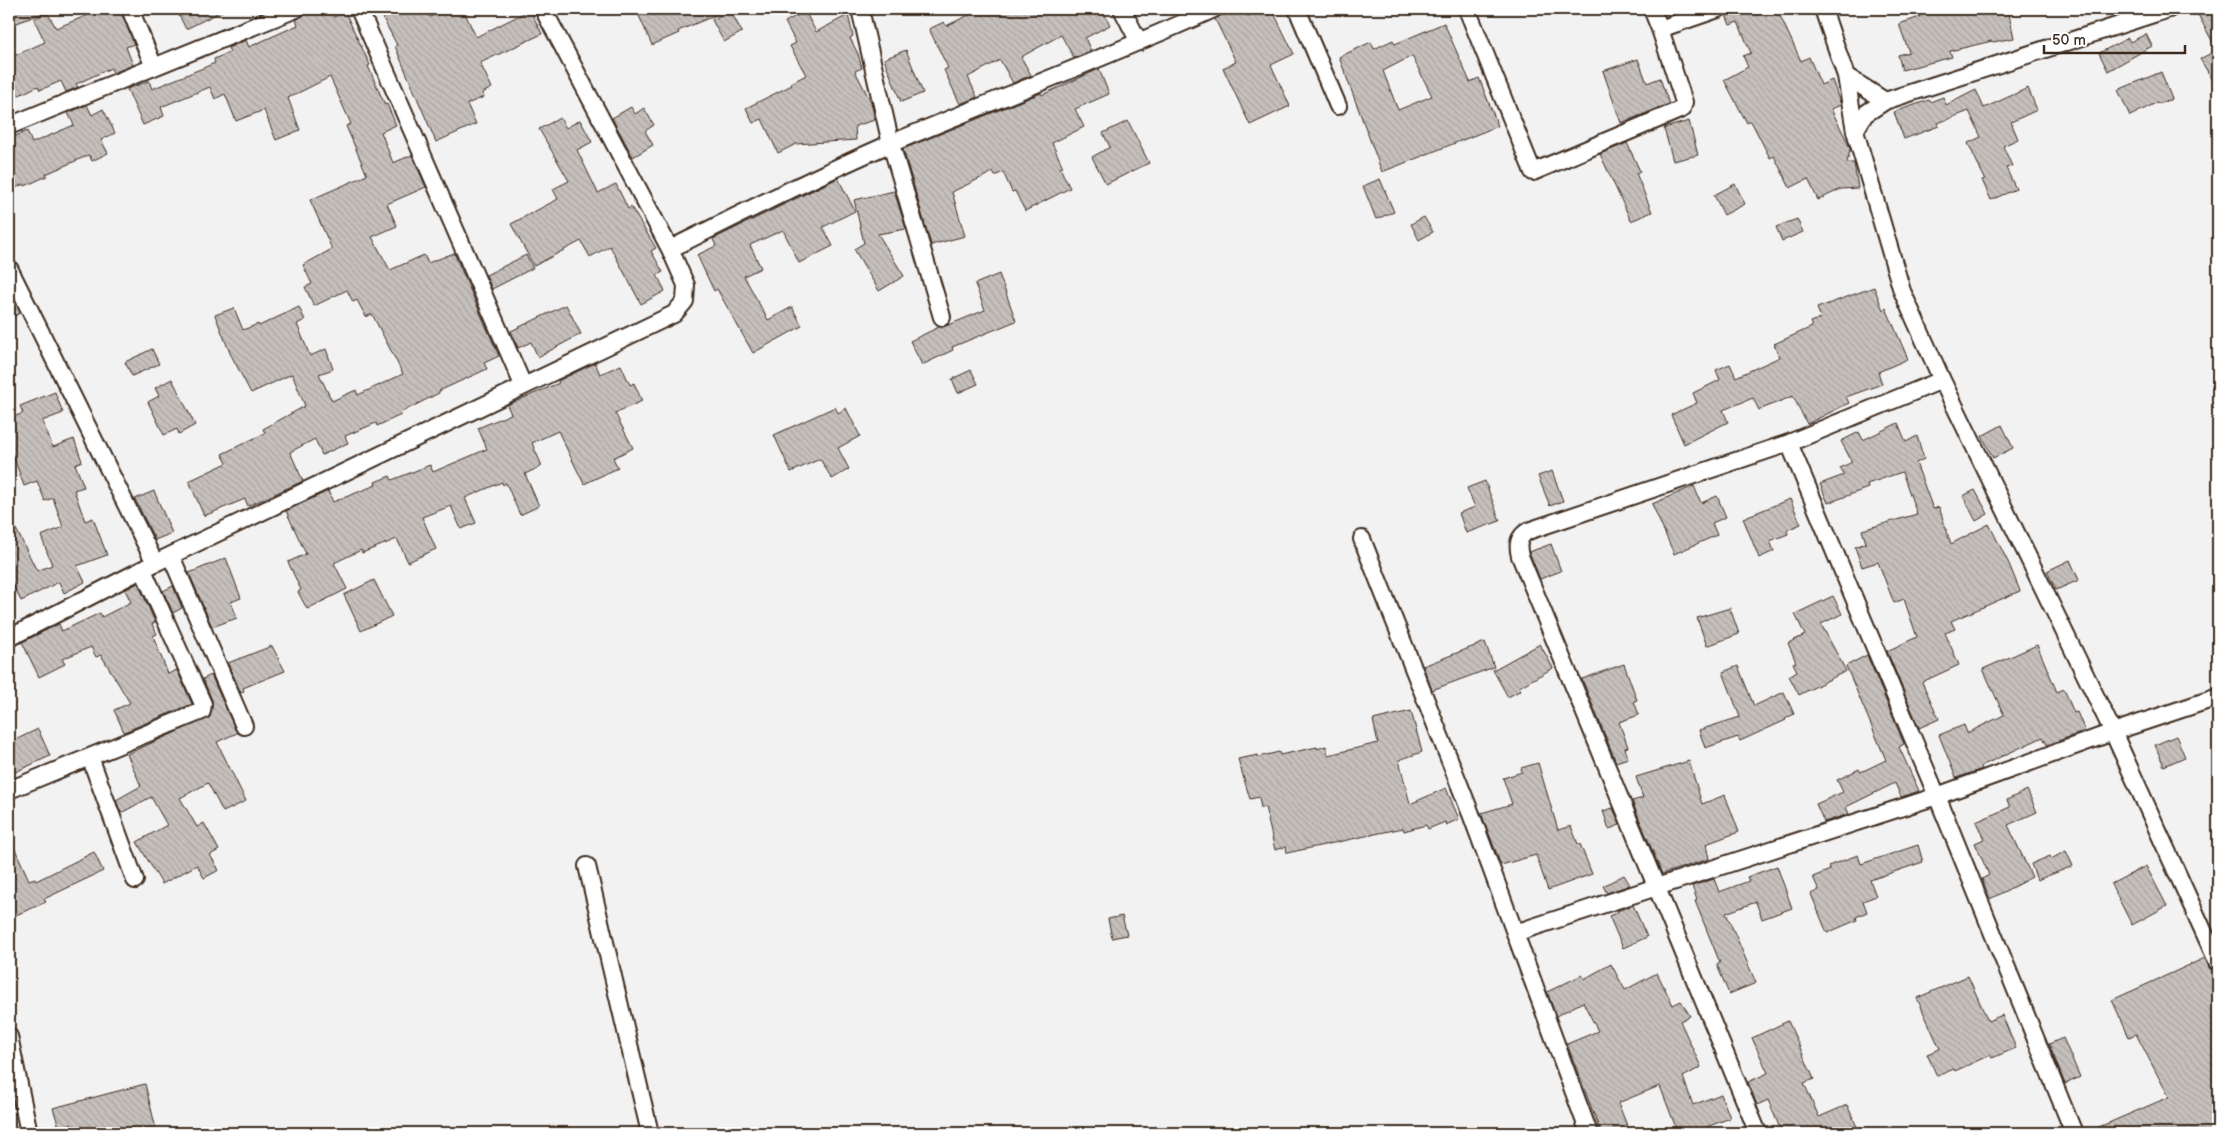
<svg xmlns="http://www.w3.org/2000/svg" width="2227" height="1142" font-family="'Balsamiq Sans',sans-serif">
  <style>
    .building { fill: url(#building-back-hatch); stroke: #3b2a1e; fill-rule: evenodd }
    .lines { fill: none; stroke-linecap: round; stroke-linejoin: round }
    .minor-casing { stroke: #3b2a1e; stroke-width: 20 }
    .minor { stroke: #fff; stroke-width: 16 }
  </style>
  <defs>
    <pattern id="building-back-hatch" width="6" height="6" patternUnits="userSpaceOnUse" patternTransform="scale(1.25)"><rect width="6" height="6" fill="#c6c0bd"/><path d="M-1 5l2 2M0 0l6 6M5-1l2 2" fill="none" stroke="#aba5a2"/></pattern>
  </defs>
  <rect width="100%" height="100%" fill="#f3f2f2"/>
  <filter id="ink" filterUnits="userSpaceOnUse"><feTurbulence type="fractalNoise" baseFrequency=".02" numOctaves="2"/><feDisplacementMap in="SourceGraphic" scale="10" xChannelSelector="R" yChannelSelector="G"/><feConvolveMatrix kernelMatrix="1 2 1 2 8 2 1 2 1" color-interpolation-filters="sRGB"/></filter>
  <g filter="url(#ink)">
    <path class="building" d="M 9,9 L 51,9 L 51,10 L 9,26 Z
      M 103,9 L 120,9 L 134,44 L 126,47 L 133,65 L 113,73 L 111,68 L 76,84 L 78,87 L 66,92 L 61,81 L 40,90 L 38,86 L 9,100 L 9,58 L 45,42 L 34,19 L 47,12 L 56,28 Z
      M 176,9 L 226,9 L 186,29 Z
      M 313,9 L 330,9 L 334,17 L 345,12 L 370,65 L 368,66 L 378,89 L 385,105 L 387,104 L 396,125 L 381,132 L 393,163 L 412,155 L 426,187 L 387,204 L 397,226 L 372,237 L 390,270 L 424,255 L 428,263 L 454,253 L 499,356 L 484,363 L 487,369 L 439,391 L 439,393 L 400,413 L 401,415 L 377,426 L 376,423 L 345,436 L 348,443 L 322,455 L 315,439 L 290,452 L 303,481 L 248,506 L 245,499 L 204,516 L 189,481 L 227,463 L 222,454 L 265,433 L 263,429 L 305,406 L 292,374 L 251,393 L 230,353 L 215,315 L 234,308 L 243,330 L 258,324 L 259,326 L 299,307 L 305,320 L 297,324 L 310,356 L 326,349 L 333,369 L 319,374 L 332,401 L 356,390 L 358,395 L 403,374 L 372,314 L 366,317 L 357,300 L 353,302 L 347,290 L 314,306 L 305,287 L 312,284 L 303,265 L 332,249 L 310,200 L 367,175 L 346,126 L 351,124 L 330,77 L 288,98 L 300,130 L 276,140 L 264,110 L 236,121 L 225,94 L 215,99 L 210,87 L 161,107 L 164,116 L 143,125 L 127,89 L 149,81 L 152,89 L 215,63 L 214,59 L 230,52 L 228,48 L 246,40 L 249,47 L 298,25 L 296,20 Z
      M 378,9 L 426,9 L 430,17 L 448,9 L 463,9 L 476,37 L 530,10 L 542,34 L 480,63 L 492,88 L 482,93 L 484,97 L 467,104 L 476,124 L 436,142 L 400,58 L 395,46 L 397,45 Z
      M 636,9 L 730,9 L 678,31 L 679,33 L 652,45 Z
      M 981,9 L 1102,9 L 1110,25 L 1085,38 L 1091,51 L 1074,58 L 1061,35 L 1021,57 L 1031,75 L 1013,83 L 1000,60 L 968,77 L 977,97 L 960,104 L 944,70 L 948,68 L 929,29 L 944,22 L 946,26 Z
      M 1227,9 L 1245,9 L 1248,16 L 1264,9 L 1272,9 L 1294,54 L 1271,65 L 1290,106 L 1250,125 L 1223,68 L 1236,62 L 1215,19 Z
      M 1728,9 L 1777,9 L 1801,61 L 1809,57 L 1821,85 L 1832,80 L 1841,105 L 1831,109 L 1848,143 L 1850,149 L 1847,163 L 1854,163 L 1858,188 L 1841,189 L 1818,200 L 1808,179 L 1790,188 L 1774,156 L 1770,158 L 1751,121 L 1747,123 L 1724,80 L 1748,67 L 1743,56 L 1751,53 L 1738,22 L 1730,25 L 1726,15 Z
      M 1943,9 L 2008,9 L 2014,38 L 1993,42 L 1992,41 L 1950,51 L 1952,57 L 1902,70 L 1898,55 L 1909,52 L 1899,24 L 1920,17 L 1919,15 Z
      M 2195,9 L 2215,9 L 2218,15 L 2218,89 L 2200,59 L 2217,50 Z
      M 730,10 L 742,32 L 724,42 L 712,20 Z
      M 805,11 L 816,32 L 848,15 L 853,36 L 850,38 L 858,54 L 862,68 L 855,71 L 871,102 L 875,120 L 855,126 L 856,140 L 796,144 L 778,153 L 762,119 L 753,123 L 746,108 L 792,85 L 791,83 L 806,75 L 790,46 L 796,43 L 785,22 Z
      M 1444,23 L 1470,82 L 1479,78 L 1498,126 L 1382,172 L 1339,57 L 1371,42 L 1374,49 L 1393,40 L 1395,44 ZM 1412,56 L 1432,96 L 1398,110 L 1383,71 Z
      M 2146,34 L 2152,46 L 2108,71 L 2099,53 L 2128,38 L 2130,42 Z
      M 906,50 L 923,93 L 901,102 L 884,59 Z
      M 1638,59 L 1647,83 L 1660,78 L 1669,104 L 1621,123 L 1603,71 Z
      M 1099,69 L 1109,94 L 1075,109 L 1084,127 L 1052,143 L 1063,167 L 1060,168 L 1070,188 L 1025,211 L 1015,191 L 1012,192 L 1003,172 L 995,176 L 993,172 L 952,192 L 965,236 L 931,245 L 903,149 L 1041,93 L 1042,95 Z
      M 2161,72 L 2172,99 L 2159,104 L 2158,102 L 2130,116 L 2118,90 Z
      M 2028,88 L 2037,110 L 2011,122 L 2018,139 L 2003,146 L 2012,166 L 2006,168 L 2016,189 L 1991,200 L 1982,180 L 1985,179 L 1968,143 L 1981,137 L 1969,111 L 1938,123 L 1939,126 L 1904,139 L 1894,112 L 1929,100 L 1930,102 L 1943,97 L 1946,105 L 1976,90 L 1984,108 Z
      M 87,105 L 92,115 L 103,109 L 115,133 L 101,140 L 108,153 L 92,161 L 89,155 L 46,174 L 47,176 L 25,186 L 24,184 L 9,191 L 9,139 L 27,131 L 32,143 L 74,125 L 68,113 Z
      M 631,107 L 635,114 L 644,108 L 654,125 L 645,131 L 653,145 L 633,157 L 612,118 Z
      M 560,118 L 566,128 L 580,120 L 592,142 L 577,150 L 598,193 L 616,184 L 628,209 L 631,207 L 656,248 L 651,251 L 663,272 L 657,275 L 665,291 L 641,304 L 610,246 L 590,257 L 581,241 L 534,266 L 511,224 L 558,199 L 553,189 L 569,181 L 539,129 Z
      M 1128,121 L 1149,163 L 1106,184 L 1092,157 L 1110,147 L 1103,133 Z
      M 1689,121 L 1698,155 L 1673,161 L 1664,128 Z
      M 1627,143 L 1640,171 L 1636,173 L 1652,212 L 1631,221 L 1600,154 Z
      M 838,178 L 855,211 L 823,227 L 833,246 L 799,263 L 783,230 L 750,245 L 761,268 L 744,276 L 768,320 L 792,307 L 802,326 L 753,353 L 717,289 L 714,291 L 697,255 L 716,246 L 713,239 Z
      M 1380,179 L 1394,212 L 1376,219 L 1363,186 Z
      M 1735,184 L 1745,204 L 1724,215 L 1714,195 Z
      M 894,191 L 906,229 L 878,234 L 904,276 L 879,291 L 854,249 L 864,243 L 854,200 Z
      M 1424,217 L 1433,232 L 1419,240 L 1411,224 Z
      M 1797,219 L 1803,232 L 1782,241 L 1776,227 Z
      M 526,255 L 533,268 L 492,289 L 486,275 Z
      M 999,274 L 1016,321 L 952,347 L 953,350 L 922,365 L 910,341 L 939,327 L 941,328 L 985,310 L 975,284 Z
      M 1874,287 L 1883,310 L 1886,308 L 1908,359 L 1878,372 L 1882,384 L 1846,397 L 1849,403 L 1807,424 L 1793,396 L 1759,410 L 1753,398 L 1723,410 L 1728,422 L 1684,444 L 1671,415 L 1697,403 L 1693,393 L 1720,380 L 1716,370 L 1730,364 L 1736,377 L 1780,357 L 1774,344 L 1812,327 L 1810,322 L 1821,318 L 1817,308 Z
      M 14,300 L 20,313 L 9,319 L 9,303 Z
      M 566,305 L 581,334 L 538,357 L 531,342 L 518,348 L 511,331 Z
      M 152,349 L 159,364 L 132,376 L 125,362 Z
      M 595,363 L 600,374 L 621,365 L 630,385 L 634,383 L 642,401 L 615,413 L 633,448 L 613,458 L 618,468 L 584,484 L 558,431 L 532,443 L 542,466 L 525,474 L 539,506 L 520,515 L 506,483 L 503,485 L 502,482 L 465,498 L 476,523 L 461,529 L 451,506 L 422,517 L 436,549 L 408,562 L 397,539 L 362,553 L 361,550 L 334,563 L 347,589 L 307,609 L 298,592 L 301,590 L 288,562 L 306,554 L 286,511 L 328,491 L 333,502 L 376,485 L 375,482 L 390,476 L 392,480 L 430,465 L 433,472 L 487,449 L 478,428 L 511,414 L 507,405 L 559,383 L 558,381 Z
      M 971,370 L 978,384 L 958,393 L 952,379 Z
      M 172,379 L 195,425 L 179,434 L 177,429 L 164,435 L 148,402 L 159,396 L 155,388 Z
      M 55,392 L 63,413 L 42,421 L 53,447 L 74,439 L 82,461 L 75,464 L 84,487 L 74,490 L 85,521 L 93,518 L 107,555 L 77,566 L 85,582 L 64,593 L 59,582 L 21,601 L 9,576 L 9,515 L 37,571 L 52,565 L 41,536 L 63,527 L 53,498 L 45,501 L 37,481 L 24,486 L 9,444 L 9,419 L 23,413 L 20,406 Z
      M 835,407 L 838,413 L 846,408 L 860,436 L 838,448 L 849,469 L 832,479 L 820,459 L 791,472 L 774,435 Z
      M 1898,423 L 1906,442 L 1917,436 L 1924,459 L 1916,463 L 1933,509 L 1939,507 L 1951,544 L 1989,524 L 2009,564 L 2020,591 L 1951,621 L 1955,629 L 1945,633 L 1959,665 L 1922,682 L 1939,719 L 1919,728 L 1887,651 L 1917,637 L 1904,599 L 1894,603 L 1878,562 L 1862,567 L 1855,547 L 1866,543 L 1862,530 L 1917,514 L 1902,472 L 1867,484 L 1868,488 L 1828,503 L 1820,484 L 1844,475 L 1840,468 L 1852,462 L 1841,441 L 1859,432 L 1863,440 Z
      M 2002,425 L 2013,448 L 1993,458 L 1982,436 Z
      M 1552,471 L 1563,501 L 1550,506 L 1538,476 Z
      M 1485,481 L 1500,521 L 1466,533 L 1459,513 L 1475,507 L 1467,488 Z
      M 1694,486 L 1701,503 L 1717,496 L 1726,517 L 1712,523 L 1717,535 L 1674,554 L 1652,504 Z
      M 1975,490 L 1988,514 L 1976,521 L 1963,496 Z
      M 154,491 L 172,533 L 155,540 L 135,499 Z
      M 1790,499 L 1801,524 L 1787,530 L 1788,534 L 1770,541 L 1774,551 L 1759,558 L 1743,518 Z
      M 1551,544 L 1561,571 L 1540,579 L 1529,552 Z
      M 226,558 L 241,598 L 231,602 L 237,618 L 212,627 L 189,573 Z
      M 2070,560 L 2079,580 L 2056,590 L 2047,571 Z
      M 374,580 L 392,616 L 361,631 L 344,595 Z
      M 138,583 L 155,622 L 152,624 L 157,634 L 153,636 L 168,674 L 177,670 L 192,704 L 124,732 L 114,710 L 130,703 L 101,655 L 96,657 L 91,647 L 62,659 L 65,664 L 39,677 L 22,642 L 59,624 L 62,631 L 100,613 L 102,617 L 131,602 L 125,590 Z
      M 173,586 L 182,608 L 173,613 L 163,591 Z
      M 1833,596 L 1842,614 L 1821,624 L 1846,671 L 1799,695 L 1789,676 L 1797,671 L 1793,663 L 1796,662 L 1788,643 L 1805,635 L 1795,614 Z
      M 1730,608 L 1739,634 L 1707,646 L 1697,618 Z
      M 1485,642 L 1494,667 L 1432,690 L 1423,666 Z
      M 1540,644 L 1553,668 L 1519,687 L 1521,690 L 1508,697 L 1493,670 Z
      M 2037,645 L 2057,692 L 2064,689 L 2074,713 L 2077,712 L 2085,731 L 2047,745 L 2043,737 L 1981,766 L 1982,769 L 1956,778 L 1939,735 L 1964,725 L 1967,733 L 2004,715 L 1983,669 Z
      M 272,646 L 285,671 L 243,688 L 244,691 L 241,693 L 228,663 Z
      M 1867,655 L 1904,744 L 1899,747 L 1919,791 L 1901,797 L 1895,783 L 1846,807 L 1849,814 L 1824,822 L 1816,804 L 1843,792 L 1837,780 L 1859,769 L 1861,772 L 1886,760 L 1846,666 Z
      M 1624,664 L 1637,700 L 1634,701 L 1639,715 L 1619,722 L 1628,747 L 1625,748 L 1628,758 L 1616,762 L 1582,679 Z
      M 1738,666 L 1754,706 L 1784,692 L 1794,714 L 1785,719 L 1786,720 L 1740,741 L 1738,737 L 1705,748 L 1699,730 L 1740,717 L 1723,672 Z
      M 211,675 L 237,733 L 217,742 L 246,801 L 223,812 L 208,783 L 180,798 L 197,827 L 204,823 L 219,850 L 210,855 L 219,870 L 204,878 L 197,865 L 162,884 L 137,842 L 167,825 L 151,797 L 121,813 L 116,800 L 141,786 L 127,754 L 210,717 L 212,700 L 203,679 Z
      M 1411,711 L 1422,752 L 1399,760 L 1410,804 L 1446,788 L 1459,819 L 1446,825 L 1445,822 L 1428,829 L 1426,825 L 1404,831 L 1403,828 L 1287,853 L 1286,847 L 1275,850 L 1265,807 L 1261,808 L 1259,797 L 1250,799 L 1238,759 L 1258,755 L 1258,757 L 1279,752 L 1280,755 L 1317,747 L 1317,749 L 1326,746 L 1328,755 L 1378,743 L 1373,720 Z
      M 38,729 L 50,756 L 9,775 L 9,743 Z
      M 2176,736 L 2185,757 L 2164,766 L 2155,745 Z
      M 1689,761 L 1702,804 L 1725,795 L 1739,832 L 1706,844 L 1709,859 L 1662,874 L 1632,801 L 1643,798 L 1636,777 Z
      M 1538,763 L 1558,830 L 1571,826 L 1578,844 L 1580,844 L 1592,874 L 1548,890 L 1536,855 L 1501,865 L 1481,813 L 1512,804 L 1503,778 L 1522,772 L 1521,768 Z
      M 2027,790 L 2037,812 L 2008,825 L 2032,877 L 1990,899 L 1982,879 L 1989,875 L 1975,843 L 1984,839 L 1976,822 L 2010,807 L 2007,800 Z
      M 1613,808 L 1620,825 L 1609,829 L 1603,811 Z
      M 9,836 L 29,880 L 35,878 L 36,881 L 94,852 L 103,871 L 44,899 L 46,902 L 9,918 Z
      M 1918,845 L 1923,862 L 1870,880 L 1876,896 L 1863,901 L 1867,912 L 1856,917 L 1857,920 L 1827,933 L 1811,894 L 1819,890 L 1813,877 L 1830,870 L 1828,866 L 1858,855 L 1861,864 Z
      M 2066,851 L 2073,866 L 2037,880 L 2031,864 L 2050,856 L 2051,859 Z
      M 1777,866 L 1792,908 L 1762,919 L 1756,902 L 1726,913 L 1756,983 L 1729,994 L 1717,965 L 1720,963 L 1695,901 L 1697,900 L 1692,886 L 1714,879 L 1719,892 L 1749,881 L 1747,877 Z
      M 2146,866 L 2167,906 L 2132,925 L 2111,884 Z
      M 1624,875 L 1630,885 L 1607,893 L 1603,886 Z
      M 1633,905 L 1647,937 L 1623,948 L 1609,916 L 1618,912 L 1617,911 Z
      M 1122,916 L 1127,935 L 1112,938 L 1108,919 Z
      M 2205,958 L 2209,968 L 2216,973 L 2218,978 L 2218,1129 L 2211,1133 L 2085,1133 L 2169,1097 L 2136,1034 L 2129,1037 L 2112,1000 Z
      M 1611,964 L 1625,990 L 1657,973 L 1673,1005 L 1681,1001 L 1690,1016 L 1680,1021 L 1701,1067 L 1683,1077 L 1693,1105 L 1721,1094 L 1730,1118 L 1691,1133 L 1678,1133 L 1660,1086 L 1657,1087 L 1618,1103 L 1630,1133 L 1601,1133 L 1567,1044 L 1598,1031 L 1583,1002 L 1556,1016 L 1547,992 L 1582,975 L 1584,979 Z
      M 1968,976 L 1988,1021 L 2002,1015 L 2016,1048 L 1992,1058 L 1990,1055 L 1955,1071 L 1954,1069 L 1937,1076 L 1927,1054 L 1940,1049 L 1917,998 Z
      M 1788,1021 L 1814,1079 L 1804,1083 L 1819,1117 L 1847,1105 L 1858,1129 L 1847,1133 L 1782,1133 L 1768,1100 L 1757,1105 L 1748,1082 L 1768,1073 L 1752,1038 Z
      M 2063,1038 L 2080,1077 L 2065,1084 L 2049,1044 Z
      M 145,1084 L 157,1133 L 73,1133 L 71,1124 L 59,1127 L 53,1108 Z"/>
    <g class="lines">
      <defs>
        <path id="minor" d="M 130,9 L 154,67
          M 359,9 L 523,385
          M 543,9 L 670,249
          M 860,9 L 891,144 L 942,317
          M 1122,9 L 1139,42
          M 1297,9 L 1338,106
          M 1467,9 L 1533,172 L 1682,109 L 1684,102 L 1660,29
          M 1652,9 L 1660,29 L 1718,9
          M 1823,9 L 1846,76 L 1855,131 L 1902,291 L 1942,380 L 2113,732 L 2218,963
          M 1846,76 L 1885,101
          M 9,126 L 296,9
          M 1855,131 L 1865,114 L 1885,101 L 2169,9
          M 9,268 L 155,563
          M 1789,443 L 1937,796 L 2074,1133
          M 1362,539 L 1471,814 L 1589,1133
          M 171,556 L 244,726
          M 9,638 L 155,563 L 674,314 L 685,301 L 686,285 L 670,249 C 743,213 817,175 892,143 C 999,98 1108,57 1214,9
          M 90,757 L 135,880
          M 9,790 L 202,711 L 203,704 L 143,570
          M 587,866 L 650,1133
          M 1515,933 L 1937,796 L 2113,732 L 2218,697
          M 9,1036 L 29,1133
          M 1758,1133 L 1520,556 C 1517,545 1518,537 1528,531 L 1789,443 L 1942,380"/>
      </defs>
      <use href="#minor" class="minor-casing"/>
      <use href="#minor" class="minor"/>
    </g>
  </g>
  <rect width="2227" height="1142" fill="none" stroke="#fff" stroke-width="30"/>
  <rect x="15" y="15" width="2197" height="1112" fill="none" stroke="#3b2a1e" stroke-width="2" filter="url(#ink)"/>
  <path d="M2044 45v8h141v-8" fill="none" stroke="#3b2a1e" stroke-width="2.5"/>
  <text x="2052" y="45" font-size="15" fill="#3b2a1e" stroke="#ffffff" stroke-width="4" paint-order="stroke">50 m</text>
</svg>
